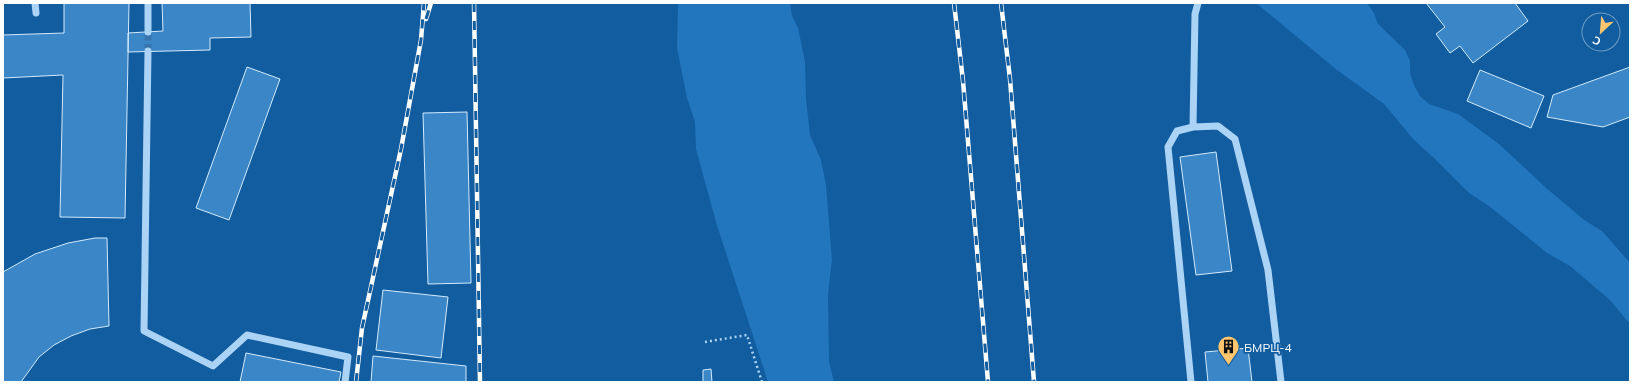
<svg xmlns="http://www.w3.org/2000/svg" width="1633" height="385" font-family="Mulish,sans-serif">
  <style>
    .green { fill: #2176bd }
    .building { fill: #3b86c6; stroke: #d2eafe }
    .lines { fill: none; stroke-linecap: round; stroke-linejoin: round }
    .minor-tunnel { stroke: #3675ad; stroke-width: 7; stroke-dasharray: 7 3.5; stroke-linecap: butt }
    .path { stroke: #aad3f5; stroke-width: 2.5; stroke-dasharray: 2 3; stroke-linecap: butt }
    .minor { stroke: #aad3f5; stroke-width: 7 }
    .rail-casing { stroke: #fff; stroke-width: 4.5 }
    .rail { stroke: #125d9f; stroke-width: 3; stroke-dasharray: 9; stroke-linecap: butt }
    .labels { text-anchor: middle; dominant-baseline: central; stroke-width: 3.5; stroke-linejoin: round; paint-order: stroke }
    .poi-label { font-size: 12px; fill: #fff; stroke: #125d9f; text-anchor: start }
  </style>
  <rect width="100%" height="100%" fill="#125d9f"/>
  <path class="green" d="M 678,3 L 790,3 L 792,16 L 798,28 L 805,62 L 806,98 L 810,135 L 821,160 L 826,185 L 832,260 L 828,294 L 829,362 L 834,382 L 768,382 L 716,222 L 696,149 L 695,122 L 687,98 L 677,48 Z
    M 1256,3 L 1367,3 L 1374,13 L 1378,24 L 1405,50 L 1410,61 L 1410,73 L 1414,85 L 1420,96 L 1429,104 L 1458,114 L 1499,144 L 1545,187 L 1583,219 L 1603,232 L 1630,263 L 1630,324 L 1610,300 L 1570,266 L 1547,253 L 1489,206 L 1469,193 L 1433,157 L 1415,141 L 1384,104 L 1337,70 Z"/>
  <path class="building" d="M 64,3 L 129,3 L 125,218 L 60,217 L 63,75 L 3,78 L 3,35 L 64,33 Z
    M 162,3 L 250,3 L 251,37 L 210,38 L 210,50 L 128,52 L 128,33 L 163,31 Z
    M 1426,3 L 1515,3 L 1528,21 L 1473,63 L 1460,46 L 1450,53 L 1436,34 L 1445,27 Z
    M 247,67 L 280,79 L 229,220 L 196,208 Z
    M 1630,67 L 1630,117 L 1603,127 L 1547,117 L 1553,95 Z
    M 1480,70 L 1544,96 L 1531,128 L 1467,101 Z
    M 467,112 L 471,283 L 428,284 L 423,113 Z
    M 1216,152 L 1232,271 L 1196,275 L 1180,157 Z
    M 95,238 L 107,238 L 109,326 L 90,329 L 71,336 L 54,345 L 39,357 L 21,382 L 3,382 L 3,272 L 35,254 L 68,243 Z
    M 383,290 L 448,297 L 441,358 L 376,350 Z
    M 1248,348 L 1252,382 L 1208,382 L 1205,352 Z
    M 246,353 L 341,372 L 339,382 L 240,382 Z
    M 373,356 L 466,366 L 466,382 L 371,382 Z
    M 711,369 L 712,382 L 703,382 L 703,370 Z"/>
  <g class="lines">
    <path class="minor-tunnel" d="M 148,51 L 148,32"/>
    <path class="path" d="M 705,342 L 747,335 L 762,382"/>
    <path class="minor" d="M 35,3 L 36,13
      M 1198,3 L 1195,14 L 1193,127 L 1218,126 L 1235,139 L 1268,270 L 1281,382
      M 148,32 L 148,3
      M 148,51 L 144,331 L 213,366 L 247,335 L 348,357 L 345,382
      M 1191,382 L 1168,147 L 1177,131 L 1193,127"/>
    <defs>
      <path id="rail" d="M 474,3 L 480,382
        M 954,3 L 963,81 L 988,382
        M 1001,3 L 1010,79 L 1034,382
        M 426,19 L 431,3
        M 356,382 L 362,328 L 401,149 L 421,40 L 424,3"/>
    </defs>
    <use href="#rail" class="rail-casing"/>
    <use href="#rail" class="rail"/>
  </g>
  <defs>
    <symbol id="building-pin" viewBox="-11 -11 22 30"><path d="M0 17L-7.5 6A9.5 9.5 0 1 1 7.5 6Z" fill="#ffc76d" stroke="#125d9f"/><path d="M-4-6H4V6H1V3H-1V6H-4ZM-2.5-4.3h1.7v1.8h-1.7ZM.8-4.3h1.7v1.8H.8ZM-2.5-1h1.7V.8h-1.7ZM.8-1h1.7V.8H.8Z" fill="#111"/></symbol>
  </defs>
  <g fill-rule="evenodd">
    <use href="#building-pin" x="1216" y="334" width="25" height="34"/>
  </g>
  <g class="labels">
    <g class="poi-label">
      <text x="1244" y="347">БМРЦ-4</text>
    </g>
  </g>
  <rect width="1633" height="385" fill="none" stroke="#ffffff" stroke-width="8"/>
  <g transform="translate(1601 32) rotate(206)"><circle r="19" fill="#125d9f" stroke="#719ec5"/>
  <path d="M0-3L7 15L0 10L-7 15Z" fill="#ffc76d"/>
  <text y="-6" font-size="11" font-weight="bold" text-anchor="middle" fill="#ffffff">С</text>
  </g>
</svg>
